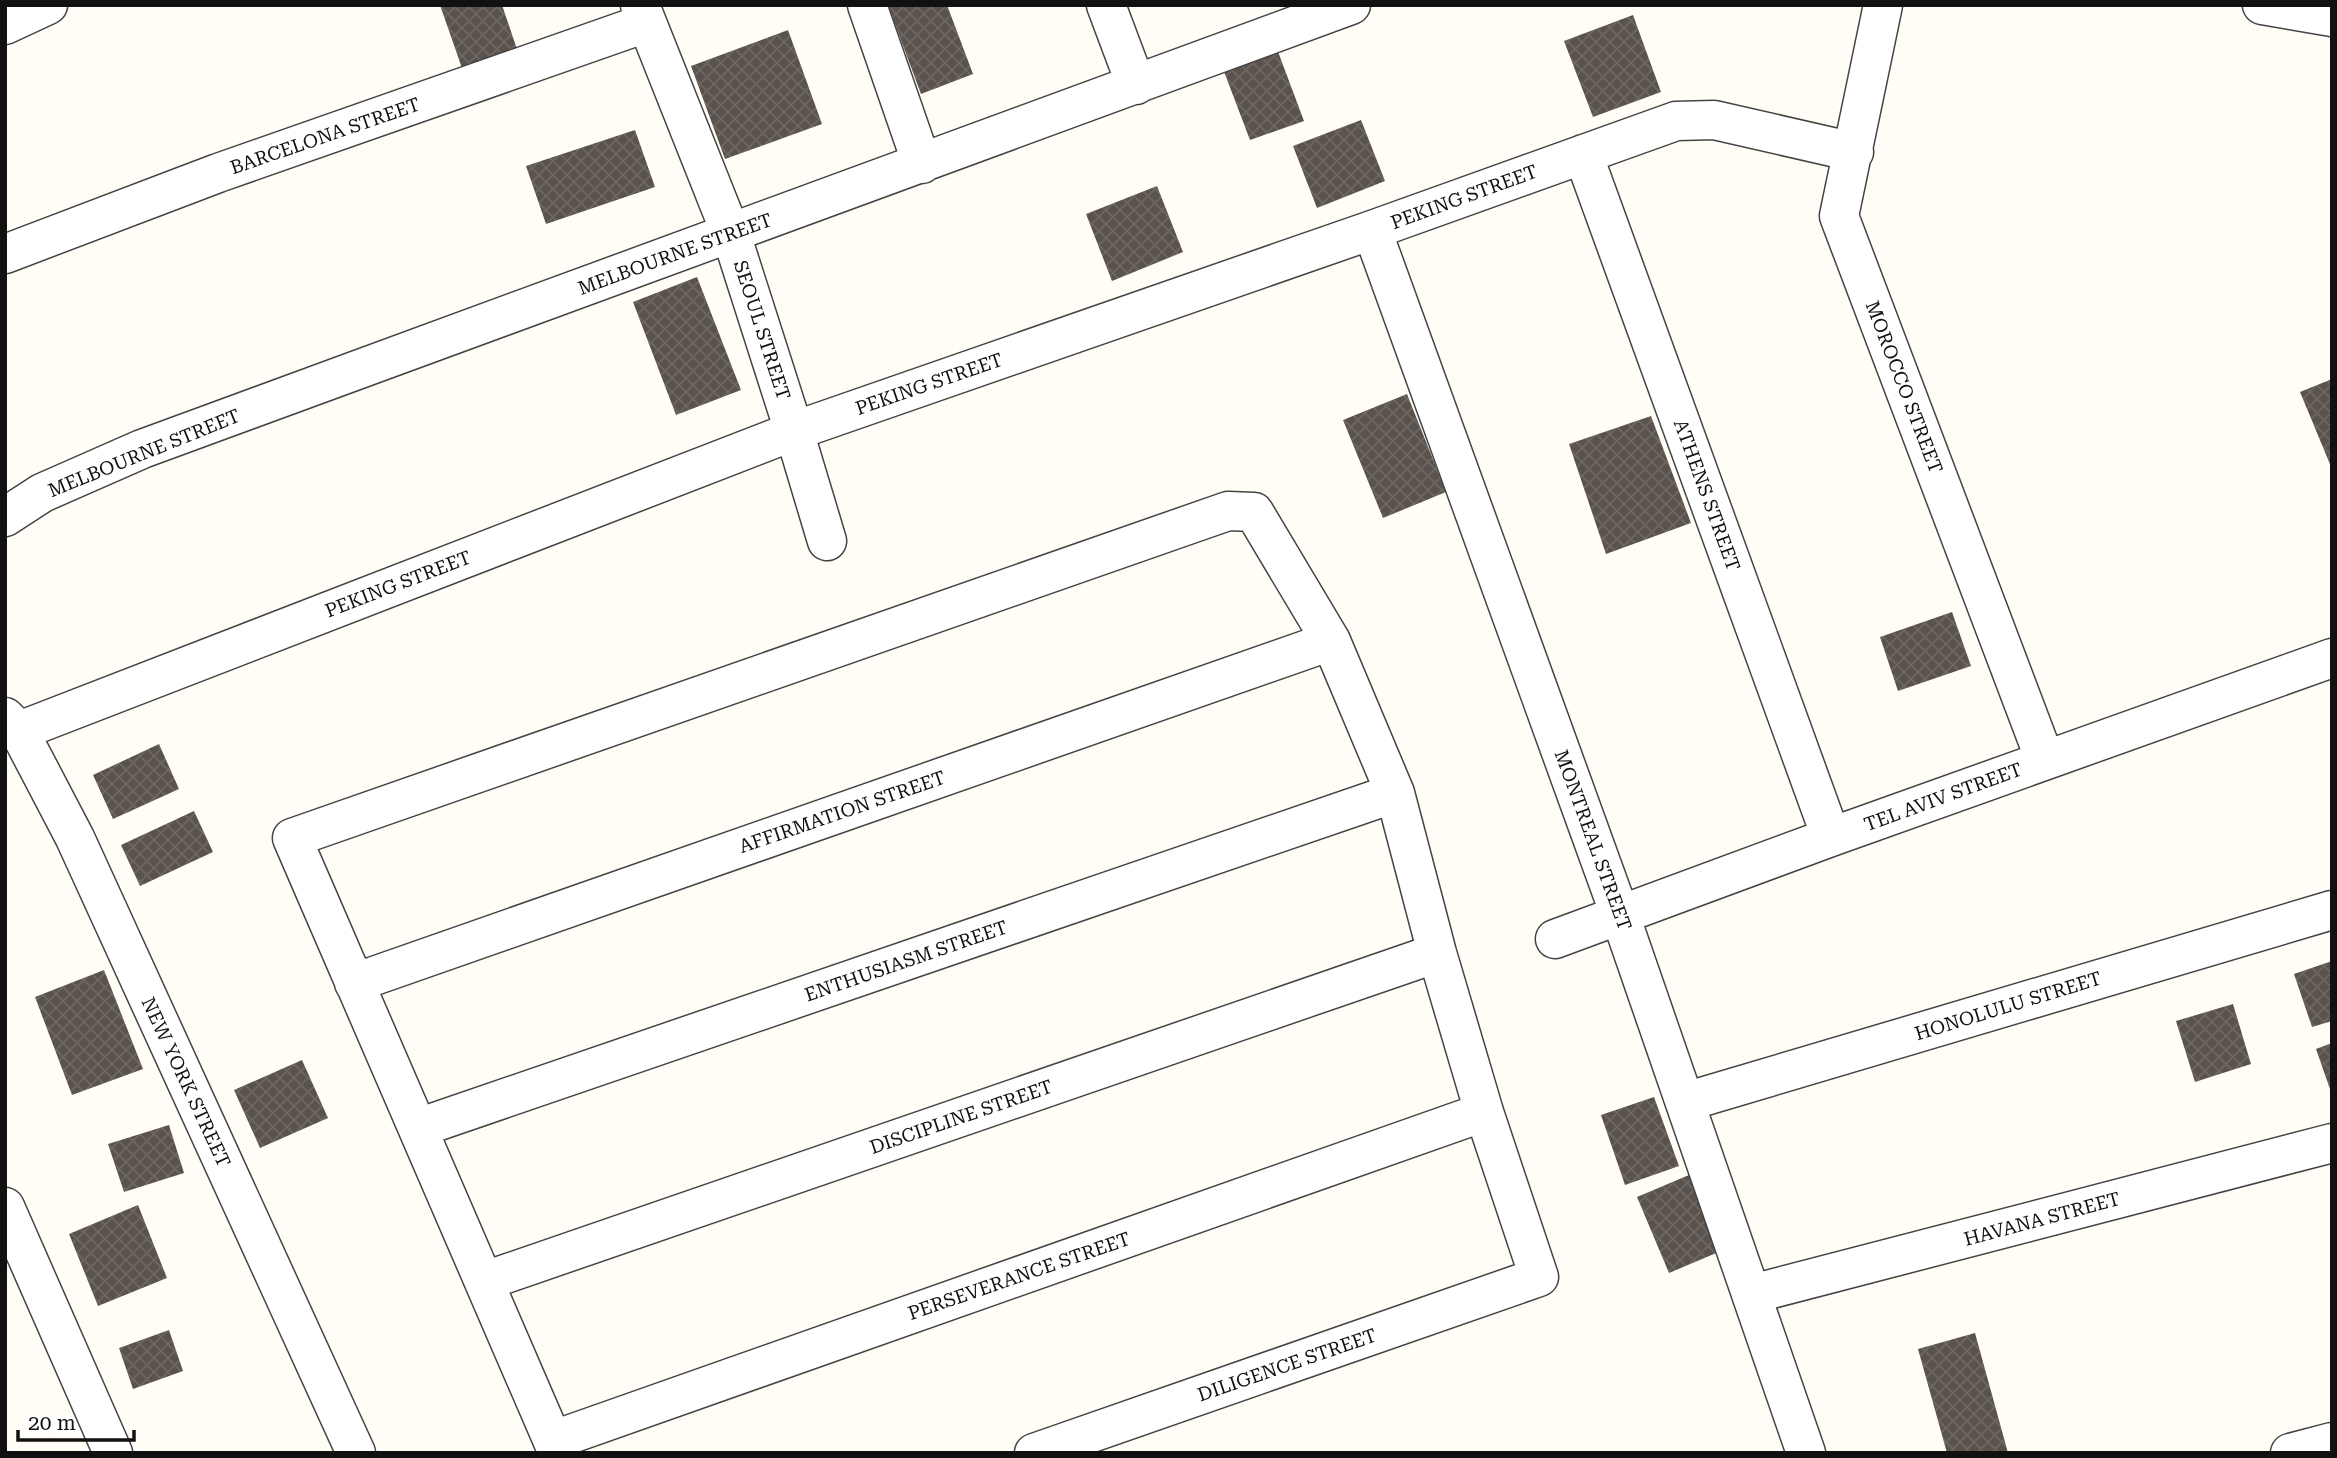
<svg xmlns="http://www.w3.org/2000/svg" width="2337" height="1458" font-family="'Roboto Serif',serif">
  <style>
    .building { fill: url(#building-cross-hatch) }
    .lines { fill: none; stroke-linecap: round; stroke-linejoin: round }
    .minor-casing { stroke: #444; stroke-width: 41 }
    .minor { stroke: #fff; stroke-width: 38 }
    .labels { text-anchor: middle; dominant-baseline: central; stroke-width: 7; stroke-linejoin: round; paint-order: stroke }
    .street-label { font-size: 19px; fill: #111; stroke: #fff }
  </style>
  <defs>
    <pattern id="building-cross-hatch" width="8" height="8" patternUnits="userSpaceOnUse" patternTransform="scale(1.75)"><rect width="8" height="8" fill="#5a524d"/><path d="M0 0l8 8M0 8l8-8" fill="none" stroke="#6d6662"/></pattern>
  </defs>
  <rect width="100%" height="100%" fill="#fffdf5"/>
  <path class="building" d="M 440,5 L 502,5 L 519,55 L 464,74 Z
    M 888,5 L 947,5 L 973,74 L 921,94 Z
    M 1633,15 L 1661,92 L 1593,117 L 1564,41 Z
    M 788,30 L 822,124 L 725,159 L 691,66 Z
    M 1277,49 L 1304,121 L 1250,140 L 1223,69 Z
    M 1361,120 L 1385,181 L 1317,208 L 1293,146 Z
    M 635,130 L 655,187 L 546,224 L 526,166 Z
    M 1157,186 L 1183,252 L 1112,281 L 1086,214 Z
    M 697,277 L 741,390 L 676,415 L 633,302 Z
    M 2332,379 L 2332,469 L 2300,392 Z
    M 1407,394 L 1446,492 L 1383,518 L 1343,420 Z
    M 1651,416 L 1691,523 L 1606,554 L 1569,444 Z
    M 1952,612 L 1971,666 L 1898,691 L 1880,637 Z
    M 159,744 L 179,789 L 113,819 L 93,775 Z
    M 194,811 L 213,852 L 140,886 L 121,845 Z
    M 2332,961 L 2332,1021 L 2312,1027 L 2294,974 Z
    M 104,970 L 143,1069 L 72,1095 L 35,997 Z
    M 2233,1004 L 2251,1064 L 2195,1082 L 2176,1021 Z
    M 2332,1043 L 2332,1092 L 2331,1092 L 2316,1049 Z
    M 302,1060 L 328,1118 L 260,1148 L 234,1090 Z
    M 1654,1097 L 1679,1166 L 1625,1185 L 1601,1115 Z
    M 169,1125 L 184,1173 L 124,1192 L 108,1144 Z
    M 1689,1175 L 1721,1251 L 1669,1273 L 1637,1197 Z
    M 138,1205 L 167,1278 L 98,1306 L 69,1234 Z
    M 169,1330 L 183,1371 L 133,1389 L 119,1348 Z
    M 1975,1333 L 2008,1453 L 1947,1453 L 1918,1349 Z"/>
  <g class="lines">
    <defs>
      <path id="minor" d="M 640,5 L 731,234 L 794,431 L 827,541
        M 867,5 L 922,164
        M 1106,5 L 1136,85
        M 1883,5 L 1839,216 L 2045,760
        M 2262,5 L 2332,17
        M 5,25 L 48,5
        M 1583,154 L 1831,837
        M 1372,230 L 1620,915 L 1806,1453
        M 5,254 L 218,173 L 646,23
        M 5,517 L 42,493 L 142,449 L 1351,5
        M 5,717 L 19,731 L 75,838 L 356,1453
        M 19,731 L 794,431 L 1372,230 L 1676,121 L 1714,120 L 1854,152
        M 1555,939 L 1831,837 L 2332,658
        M 354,983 L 1331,641
        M 1685,1102 L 2332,910
        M 418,1128 L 1395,793
        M 5,1207 L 113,1453
        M 485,1281 L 1437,953
        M 1752,1294 L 2332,1143
        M 554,1440 L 1484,1112
        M 558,1453 L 292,838 L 1228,511 L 1254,512 L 1331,641 L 1395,793 L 1437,953 L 1484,1112 L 1539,1277 L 1034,1453
        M 2290,1453 L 2332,1442"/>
    </defs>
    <use href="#minor" class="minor-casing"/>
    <use href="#minor" class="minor"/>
  </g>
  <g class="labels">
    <g class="street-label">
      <text transform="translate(325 136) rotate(-19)">BARCELONA STREET</text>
      <text transform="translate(1464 197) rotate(-20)">PEKING STREET</text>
      <text transform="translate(675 254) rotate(-20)">MELBOURNE STREET</text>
      <text transform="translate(762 330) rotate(72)">SEOUL STREET</text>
      <text transform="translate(929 384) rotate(-19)">PEKING STREET</text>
      <text transform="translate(1904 387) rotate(69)">MOROCCO STREET</text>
      <text transform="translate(144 453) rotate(-22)">MELBOURNE STREET</text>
      <text transform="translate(1707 495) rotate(70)">ATHENS STREET</text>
      <text transform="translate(398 584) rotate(-21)">PEKING STREET</text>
      <text transform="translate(1943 797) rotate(-20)">TEL AVIV STREET</text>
      <text transform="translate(842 812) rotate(-19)">AFFIRMATION STREET</text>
      <text transform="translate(1593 840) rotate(70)">MONTREAL STREET</text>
      <text transform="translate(906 961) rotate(-19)">ENTHUSIASM STREET</text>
      <text transform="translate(2008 1006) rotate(-17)">HONOLULU STREET</text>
      <text transform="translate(186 1082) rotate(65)">NEW YORK STREET</text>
      <text transform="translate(961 1117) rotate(-19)">DISCIPLINE STREET</text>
      <text transform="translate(2042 1219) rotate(-15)">HAVANA STREET</text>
      <text transform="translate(1019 1276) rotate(-19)">PERSEVERANCE STREET</text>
      <text transform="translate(1287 1365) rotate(-19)">DILIGENCE STREET</text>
    </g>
  </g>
  <rect width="2337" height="1458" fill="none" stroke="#111111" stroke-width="14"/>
  <path d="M18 1430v10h116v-10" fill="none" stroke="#111111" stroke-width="3.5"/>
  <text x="28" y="1430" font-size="21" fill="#111111" stroke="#ffffff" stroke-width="5" paint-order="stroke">20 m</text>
</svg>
